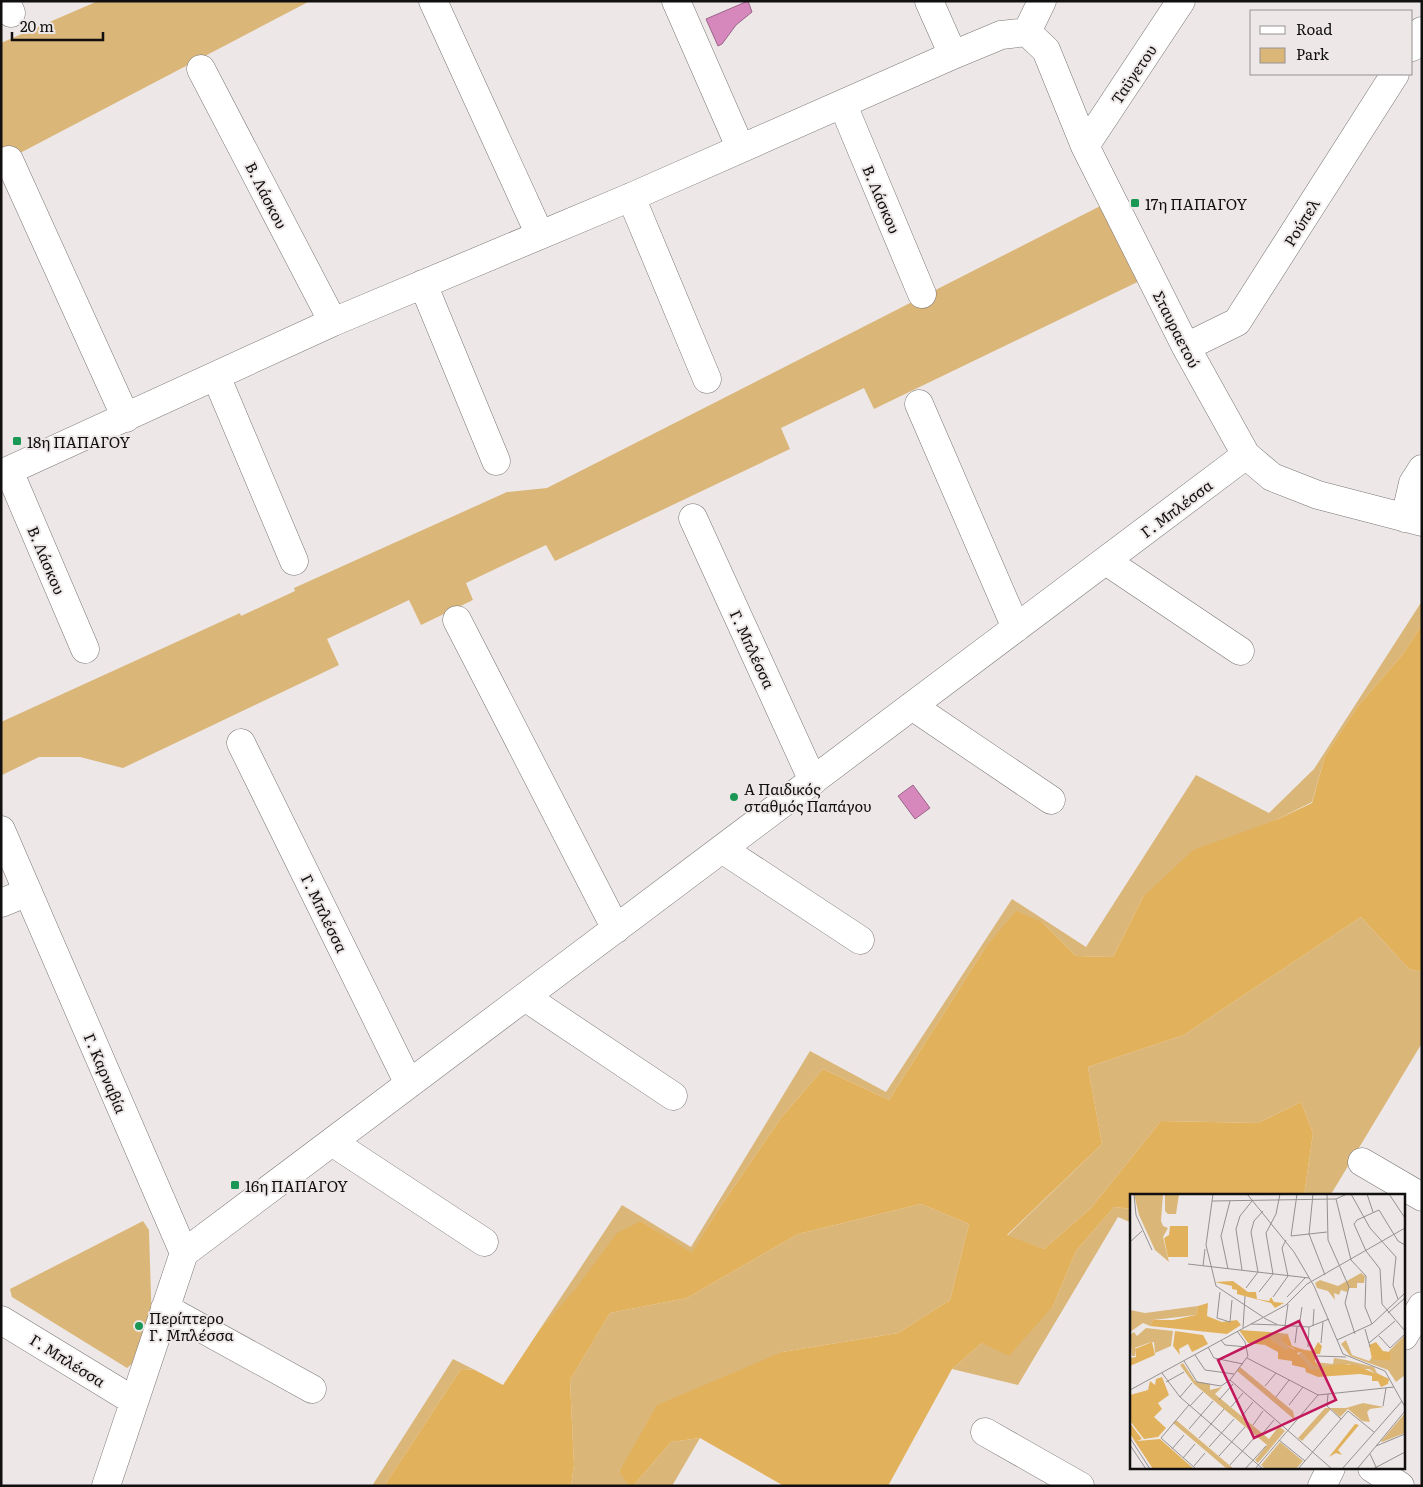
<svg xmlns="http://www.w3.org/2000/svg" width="1423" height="1487" font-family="Literata,serif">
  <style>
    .green { fill: #dbb679 }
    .forest { fill: #e2b15c }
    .water { fill: #d688bd; stroke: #9b6489 }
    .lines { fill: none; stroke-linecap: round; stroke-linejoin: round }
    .street-casing { stroke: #797574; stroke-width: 29 }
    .street { stroke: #fff; stroke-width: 28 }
    .poi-dot { fill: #1a9755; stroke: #ede8e7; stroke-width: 2 }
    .labels { text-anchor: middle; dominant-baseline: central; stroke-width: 4; stroke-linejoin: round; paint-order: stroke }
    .street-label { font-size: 15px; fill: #110f0f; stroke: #ede8e7 }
    .poi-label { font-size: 15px; fill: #110f0f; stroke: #ede8e7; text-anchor: start }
    .inset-road { fill: none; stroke: #959191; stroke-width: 1 }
    .view { fill: #c2185b; fill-opacity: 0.15; stroke: #c2185b; stroke-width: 2.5 }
    .inset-edge { fill: none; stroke: #110f0f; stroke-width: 2.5 }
  </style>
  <rect width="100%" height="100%" fill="#ede8e7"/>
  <path class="green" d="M 98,1 L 310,1 L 1,163 L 1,43 Z
    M 1112,200 L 1150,276 L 874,409 L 864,388 L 781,428 L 790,449 L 555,561 L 546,545 L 466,583 L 473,600 L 421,625 L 409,600 L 327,639 L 339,665 L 123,768 L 80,757 L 39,757 L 2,775 L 1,722 L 240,613 L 241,616 L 295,591 L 294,588 L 507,492 L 547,488 Z
    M 1422,601 L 1422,624 L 1403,654 L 1358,706 L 1325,756 L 1312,802 L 1276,820 L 1143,897 L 1113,957 L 1076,956 L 1042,922 L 985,948 L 889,1100 L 823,1069 L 781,1118 L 716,1213 L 692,1254 L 641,1221 L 540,1329 L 622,1205 L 691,1247 L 810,1051 L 886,1092 L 1012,899 L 1086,947 L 1196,775 L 1269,813 L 1314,769 Z
    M 1361,917 L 1409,969 L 1422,972 L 1422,1043 L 1330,1196 L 1304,1196 L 1313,1133 L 1301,1102 L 1258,1123 L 1161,1121 L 1091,1208 L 1044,1249 L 1007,1236 L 1102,1144 L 1088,1067 L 1184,1035 Z
    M 921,1204 L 969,1224 L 950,1300 L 898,1333 L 782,1352 L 619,1471 L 629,1486 L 571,1486 L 574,1465 L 570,1380 L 610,1313 L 687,1298 L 798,1234 Z
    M 1114,1207 L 1132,1209 L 1132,1223 L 1118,1217 L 1018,1385 L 952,1369 L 982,1343 L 1053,1306 L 1076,1251 Z
    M 143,1221 L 149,1230 L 152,1330 L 133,1363 L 127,1368 L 12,1297 L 10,1289 Z
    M 453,1359 L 475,1370 L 461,1369 L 384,1486 L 372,1486 Z
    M 700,1438 L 672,1486 L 633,1486 L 671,1442 Z"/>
  <path class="forest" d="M 1422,624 L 1422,972 L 1409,969 L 1361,917 L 1184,1035 L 1088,1067 L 1102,1144 L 1007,1235 L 1044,1249 L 1091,1208 L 1161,1121 L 1258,1123 L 1301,1102 L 1313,1133 L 1304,1196 L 1132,1196 L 1132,1209 L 1114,1207 L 1076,1251 L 1053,1306 L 1009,1356 L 982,1343 L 952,1369 L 888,1486 L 784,1486 L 700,1438 L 671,1442 L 633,1486 L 629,1486 L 619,1472 L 657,1405 L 782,1352 L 898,1333 L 950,1300 L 969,1224 L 921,1204 L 798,1234 L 687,1298 L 610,1313 L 570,1380 L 574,1465 L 571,1486 L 384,1486 L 461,1369 L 475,1370 L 503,1385 L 540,1329 L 574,1291 L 617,1233 L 641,1221 L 692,1253 L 716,1213 L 781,1118 L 823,1069 L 889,1100 L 985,948 L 1016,911 L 1042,922 L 1076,956 L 1113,957 L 1143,897 L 1193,850 L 1276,820 L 1312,803 L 1325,756 L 1358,706 L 1403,654 Z"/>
  <path class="water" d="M 748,1 L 752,12 L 736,25 L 722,44 L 718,46 L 706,19 Z
    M 913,785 L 930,808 L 915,819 L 898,796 Z"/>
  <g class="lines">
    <defs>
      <path id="street" d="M 6,1 L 11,13
        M 433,1 L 540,235
        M 676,1 L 740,147
        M 929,1 L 953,55
        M 1027,32 L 1046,50 L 1085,146 L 1186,347 L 1246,455 L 1272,477 L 1318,495 L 1422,522
        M 1027,32 L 1042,1
        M 1412,47 L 1422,31
        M 201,69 L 333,322
        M 843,105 L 922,294
        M 1085,146 L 1181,1
        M 9,160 L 126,418
        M 631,197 L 707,379
        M 423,284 L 496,461
        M 1186,347 L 1237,322 L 1395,74
        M 216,376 L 294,561
        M 919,404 L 1016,628
        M 9,471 L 85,649
        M 1,474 L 333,322 L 631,197 L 953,55 L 1001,35 L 1027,32
        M 693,518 L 813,781
        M 1405,518 L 1413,483 L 1422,469
        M 1106,561 L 1240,651
        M 457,620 L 616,929
        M 912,706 L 1051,800
        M 241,743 L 409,1084
        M 1,830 L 184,1253
        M 722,849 L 860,940
        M 1,903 L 28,892
        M 525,997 L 673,1096
        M 332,1142 L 484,1242
        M 1362,1162 L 1422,1197
        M 165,1308 L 312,1389
        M 1,1320 L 134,1401
        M 1404,1336 L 1422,1306
        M 985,1432 L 1080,1486
        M 1372,1468 L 1400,1486
        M 106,1486 L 184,1253 L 1246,455
        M 1322,1486 L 1331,1468"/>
    </defs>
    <use href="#street" class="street-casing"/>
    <use href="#street" class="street"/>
  </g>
  <g class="poi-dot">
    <rect x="1130" y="198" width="10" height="10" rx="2.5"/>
    <rect x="12" y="436" width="10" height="10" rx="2.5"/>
    <circle cx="734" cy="797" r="5"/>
    <rect x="230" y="1180" width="10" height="10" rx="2.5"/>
    <circle cx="139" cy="1326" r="5"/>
  </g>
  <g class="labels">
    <g class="street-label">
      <text transform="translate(1133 74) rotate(-56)">Ταϋγετου</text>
      <text transform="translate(267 195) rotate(63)">Β. Λάσκου</text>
      <text transform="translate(882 199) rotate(67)">Β. Λάσκου</text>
      <text transform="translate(1301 222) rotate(-58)">Ρούπελ</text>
      <text transform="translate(1177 329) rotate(63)">Σταυραετού</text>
      <text transform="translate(1176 508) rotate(-37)">Γ. Μπλέσσα</text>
      <text transform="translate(47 560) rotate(67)">Β. Λάσκου</text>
      <text transform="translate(753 649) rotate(65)">Γ. Μπλέσσα</text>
      <text transform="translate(325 913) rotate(64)">Γ. Μπλέσσα</text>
      <text transform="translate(106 1073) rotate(67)">Γ. Καρναβία</text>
      <text transform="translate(68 1360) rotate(32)">Γ. Μπλέσσα</text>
    </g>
    <g class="poi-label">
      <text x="1145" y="203">17η ΠΑΠΑΓΟΥ</text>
      <text x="27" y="441">18η ΠΑΠΑΓΟΥ</text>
      <text x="744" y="788">Α Παιδικός<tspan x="744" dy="17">σταθμός Παπάγου</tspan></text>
      <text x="245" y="1185">16η ΠΑΠΑΓΟΥ</text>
      <text x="149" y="1317">Περίπτερο<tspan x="149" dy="17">Γ. Μπλέσσα</tspan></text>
    </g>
  </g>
  <g transform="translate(1130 1194)">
    <rect width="275" height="275" fill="#ede8e7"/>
    <path d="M 4,0 L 33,0 L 31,27 L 33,32 L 38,34 L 33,43 L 39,68 L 25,56 L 9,21 ZM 35,0 L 49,0 L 46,20 L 38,20 L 35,17 ZM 231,79 L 235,82 L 234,89 L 227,89 L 227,94 L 219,94 L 217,98 L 211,96 L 209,101 L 204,99 L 205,106 L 198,97 L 187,94 L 185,89 L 190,86 L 208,92 ZM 68,112 L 66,121 L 23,126 L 20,132 L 13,129 L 0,138 L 0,116 L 15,119 ZM 16,134 L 43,137 L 41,152 L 25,159 L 24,148 L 18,149 L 5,154 L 5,162 L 2,162 L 0,141 L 4,138 L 7,142 ZM 140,138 L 159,140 L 154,146 L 156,151 L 166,157 L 155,157 L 140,145 ZM 275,141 L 275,181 L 266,188 L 258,176 L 220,162 L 211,150 L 216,146 L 222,161 L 239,167 L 242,163 L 261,167 L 259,157 ZM 171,158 L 185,172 L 189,171 L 185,168 L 203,170 L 204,164 L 216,166 L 244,173 L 247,179 L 259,185 L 250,183 L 239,175 L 229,175 L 219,170 L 181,177 L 167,162 ZM 53,169 L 65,187 L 80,190 L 80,196 L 92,193 L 85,200 L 139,245 L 149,232 L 155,237 L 128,269 L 125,266 L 137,251 L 64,190 L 50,171 ZM 110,173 L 163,217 L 165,226 L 107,177 ZM 233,209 L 254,213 L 240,215 L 237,218 L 240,228 L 232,227 L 218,215 L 210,223 L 201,215 L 172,247 L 168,244 L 195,214 L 216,214 ZM 275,219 L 275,239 L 252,248 L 251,247 ZM 46,226 L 104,275 L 97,275 L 43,229 ZM 150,248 L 173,267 L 166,275 L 135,275 L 131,271 Z" fill="#dbb679"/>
    <path d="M 40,32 L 58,32 L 58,63 L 38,63 L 34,44 L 39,41 ZM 103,87 L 118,98 L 126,98 L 127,105 L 139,107 L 141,103 L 144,108 L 154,109 L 145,114 L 141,109 L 107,100 L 107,96 L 102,95 L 102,92 L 85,88 ZM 78,109 L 77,122 L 92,128 L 107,126 L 111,131 L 97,140 L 20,132 L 23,126 L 43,126 L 66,121 L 68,112 ZM 109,136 L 140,138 L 140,145 L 155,156 L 159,154 L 166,156 L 156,151 L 151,144 L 158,141 L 162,152 L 175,156 L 183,157 L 188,148 L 192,152 L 190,160 L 186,160 L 185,168 L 189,172 L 184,172 L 171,158 L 167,159 L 181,176 L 211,170 L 225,171 L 259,185 L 258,190 L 251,193 L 248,187 L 242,187 L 242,182 L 230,180 L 188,183 L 176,178 L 175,174 L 162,171 L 162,167 L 148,165 L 148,158 L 135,151 L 118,149 ZM 45,137 L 73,141 L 78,150 L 62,158 L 58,150 L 49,155 L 50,161 L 43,152 ZM 22,148 L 25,161 L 0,172 L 0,164 L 6,163 L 5,155 ZM 246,148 L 253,157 L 260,158 L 261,167 L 242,165 L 239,151 ZM 32,183 L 39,201 L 28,209 L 32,215 L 24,223 L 36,234 L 28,243 L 14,245 L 0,227 L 0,201 L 18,196 L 20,187 L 25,191 L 26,185 ZM 0,229 L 12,245 L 7,247 L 30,245 L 64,275 L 23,275 L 0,240 ZM 225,230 L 229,231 L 208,256 L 212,261 L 206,259 L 199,263 Z" fill="#e2b15c"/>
    <path class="inset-road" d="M 4,0 L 6,21 L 22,56M 83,0 L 76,51 L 86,92 L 133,123M 117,0 L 164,58 L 184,92 L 213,160 L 255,177 L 275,213M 167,0 L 161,42 L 197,38M 183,0 L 179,40 L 195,81M 197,0 L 198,46 L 219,93 L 215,109 L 225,140M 221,0 L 240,34 L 266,63 L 263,91 L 268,105M 237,0 L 243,18M 259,0 L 275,24M 206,5 L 221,66 L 236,82 L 235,113 L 242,130M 82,7 L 206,5 L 217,0M 0,48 L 12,37M 275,51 L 268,47 L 249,16 L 227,26 L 224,30 L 236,57 L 250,75 L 252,110 L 275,137M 58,70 L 179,84M 73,72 L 75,55M 98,75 L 91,42 L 100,7M 112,76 L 106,35 L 110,22 L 122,7M 116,94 L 128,78 L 121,38 L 124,27 L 133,17M 90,98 L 87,124 L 100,128 L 102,106M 129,98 L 143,80 L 136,39 L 146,20 L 150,0M 143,103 L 158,82 L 152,54 L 156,46M 157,103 L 175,84M 258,119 L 275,104M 134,124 L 148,131 L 179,133 L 199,125M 121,130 L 147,131M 155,132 L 158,110M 183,132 L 184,115M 169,133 L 172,113M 113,134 L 115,102M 235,135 L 240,153M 249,142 L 260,154 L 275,140M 91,146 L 95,151 L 117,153M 207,146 L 242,130 L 275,99M 165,149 L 167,133M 191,149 L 193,128M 239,149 L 265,127M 78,153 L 84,164 L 113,170M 178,153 L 179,133M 65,161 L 75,176 L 104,180M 187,162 L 216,163M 117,164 L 188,201 L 264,193M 54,167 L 67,188 L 91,192 L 100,186M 32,179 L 50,203 L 133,275M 100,186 L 202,275M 100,186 L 118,162 L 115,148 L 107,137M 36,188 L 54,178M 135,192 L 146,179M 0,196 L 156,111 L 177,90 L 275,34M 198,200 L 197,212 L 211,225M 50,203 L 62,189M 146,203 L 159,186M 89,206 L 103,190M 59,211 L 31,244 L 66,275M 159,211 L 173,193M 60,212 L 73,198M 253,212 L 256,194M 101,213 L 113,199M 112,222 L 123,208M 123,231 L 133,217M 59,235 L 83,207M 133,239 L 144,226M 0,244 L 20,275M 69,244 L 94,215M 149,246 L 175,267M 0,251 L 16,275M 246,252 L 275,240M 79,253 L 104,225M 42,255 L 54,241M 240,260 L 247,275M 89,262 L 115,233M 53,264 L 65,250M 100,271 L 125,243M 64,272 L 75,259M 115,275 L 136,252M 125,275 L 188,201M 168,275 L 218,217 L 244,238M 212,275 L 272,207M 227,275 L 275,217M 243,275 L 275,258"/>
    <path class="view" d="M 169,127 L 206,206 L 124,244 L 88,166 Z"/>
    <rect width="275" height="275" class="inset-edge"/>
  </g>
  <rect width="1423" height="1487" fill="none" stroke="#110f0f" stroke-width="5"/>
  <rect x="1250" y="10" width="162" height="65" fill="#ede8e7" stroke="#959191"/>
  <rect x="1260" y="26" width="25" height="8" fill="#ffffff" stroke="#959191"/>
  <text x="1296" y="35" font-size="15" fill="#110f0f">Road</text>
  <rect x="1260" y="48" width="25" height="15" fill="#dbb679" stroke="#959191"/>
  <text x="1296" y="60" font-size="15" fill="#110f0f">Park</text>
  <path d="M12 32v8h91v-8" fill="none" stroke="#110f0f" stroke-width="2.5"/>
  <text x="20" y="32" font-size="15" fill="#110f0f" stroke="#ede8e7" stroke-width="4" paint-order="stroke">20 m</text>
</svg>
